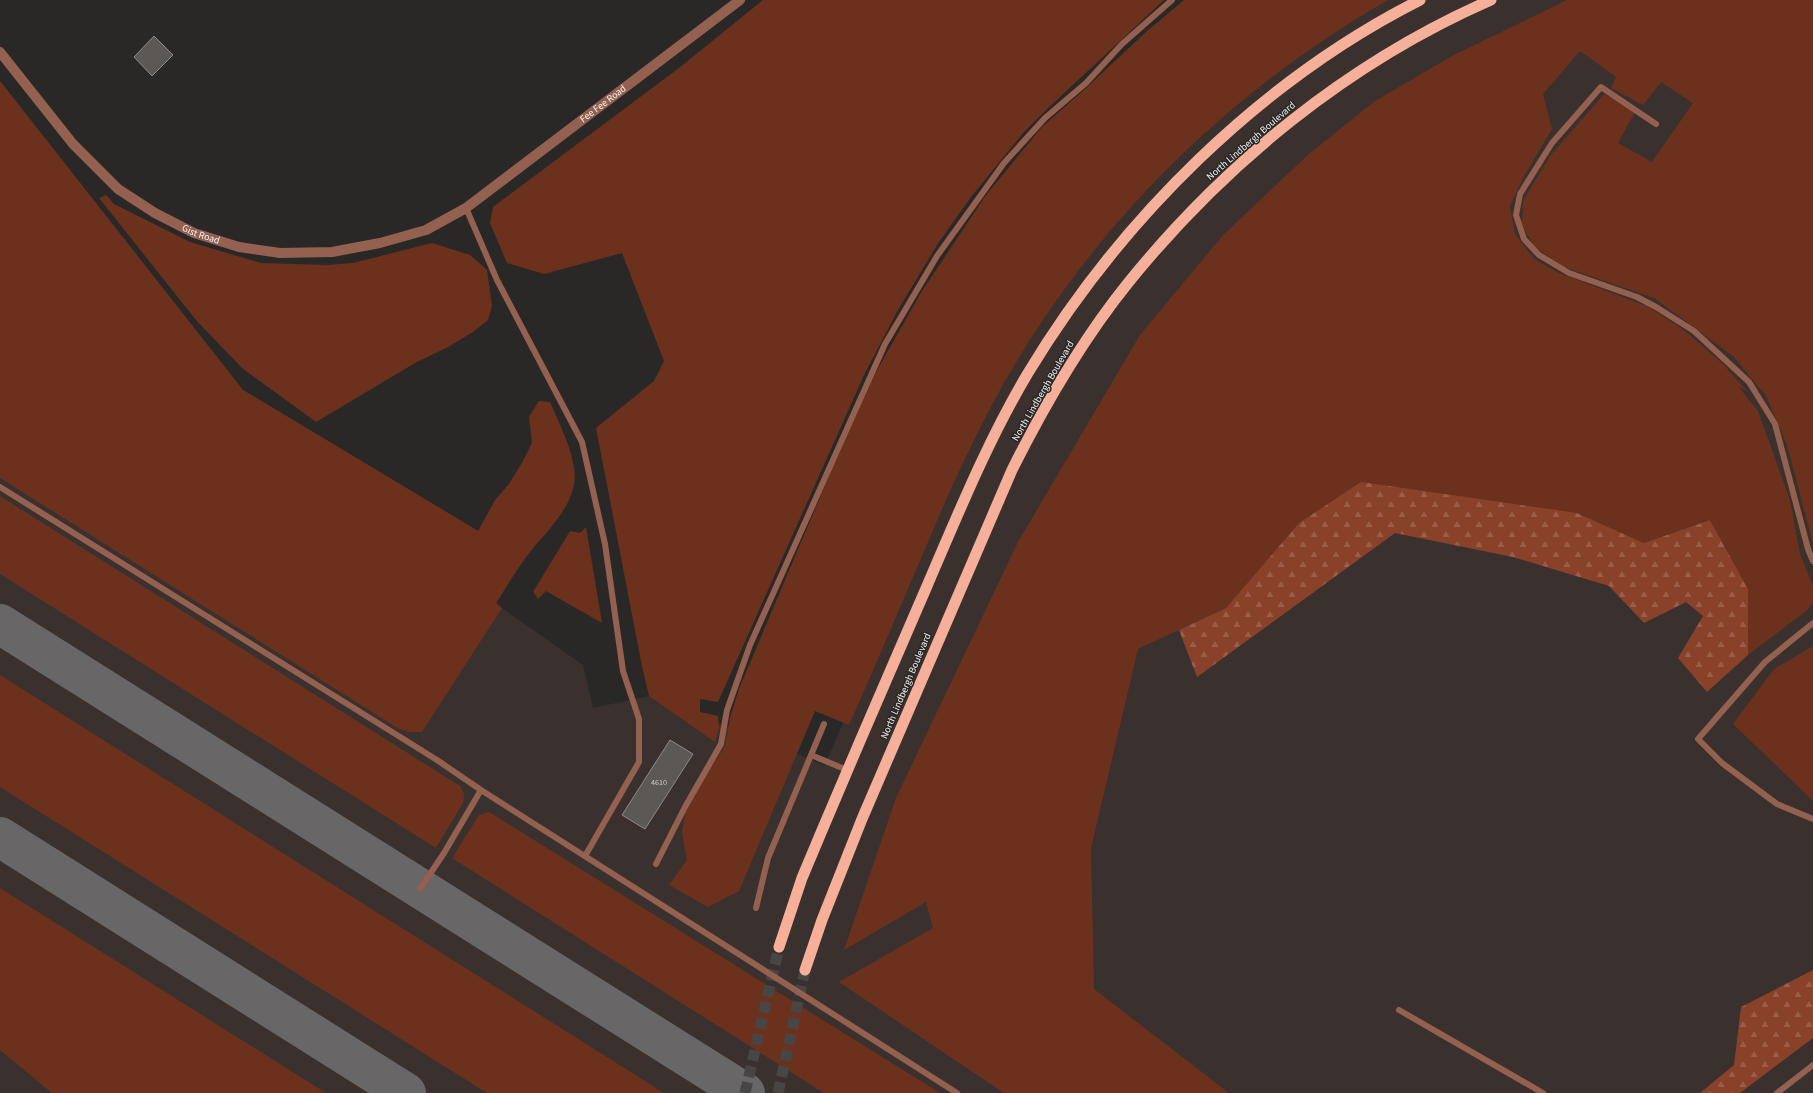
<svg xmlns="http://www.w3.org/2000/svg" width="1813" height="1093" font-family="'Source Sans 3',sans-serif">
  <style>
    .built { fill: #3a312e }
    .green { fill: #6c311d }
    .forest { fill: url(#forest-firs) }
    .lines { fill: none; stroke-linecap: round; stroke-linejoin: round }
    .taxiway { stroke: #686666; stroke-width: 40 }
    .building { fill: #5b5856; stroke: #8d8988 }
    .trunk-tunnel { stroke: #484645; stroke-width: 11; stroke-dasharray: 11 5.5; stroke-linecap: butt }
    .service { stroke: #94604f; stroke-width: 6 }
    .minor { stroke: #94604f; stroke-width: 10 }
    .trunk { stroke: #f6b09a; stroke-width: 11 }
    .labels { text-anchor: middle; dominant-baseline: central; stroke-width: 3; stroke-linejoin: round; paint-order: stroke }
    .number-label { font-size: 8px; fill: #cdcbca }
    .street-label { font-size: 10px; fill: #f3f1f1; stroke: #2a2827 }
  </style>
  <defs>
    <pattern id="forest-firs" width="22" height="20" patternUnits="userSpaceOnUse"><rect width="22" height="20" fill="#89412a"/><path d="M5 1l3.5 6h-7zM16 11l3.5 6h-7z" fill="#9a5d49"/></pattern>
  </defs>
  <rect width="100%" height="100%" fill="#2a2827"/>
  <path class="built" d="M 1372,0 L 1813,0 L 1813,1093 L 0,1093 L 0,81 L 243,390 L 522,557 L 496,604 L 583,665 L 593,708 L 649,696 L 825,765 L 935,508 L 1057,279 L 1174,148 Z"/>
  <path class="green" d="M 763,0 L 1164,0 L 1047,109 L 1024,132 L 971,197 L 939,242 L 899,308 L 865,373 L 718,702 L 700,699 L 700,712 L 718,716 L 719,728 L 715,742 L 649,696 L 642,666 L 596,428 L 654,381 L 664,361 L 622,253 L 544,274 L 507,263 L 490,223 L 493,207 L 679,68 Z
    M 1184,0 L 1388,0 C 1225,94 1092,226 1000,390 C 969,446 944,504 919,563 C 896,617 873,671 849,725 L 815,711 L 739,891 L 708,907 L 669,885 L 687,860 L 682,833 L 685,814 L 702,782 L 725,746 L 730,718 L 739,689 L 832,469 L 876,372 L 922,291 L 986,195 L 1042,127 L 1084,90 L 1146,32 Z
    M 1567,0 L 1813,0 L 1813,543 L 1787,445 L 1766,396 L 1733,356 L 1654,298 L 1561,266 L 1534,246 L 1522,225 L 1523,201 L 1550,156 L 1604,94 L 1636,110 L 1618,143 L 1652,162 L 1693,103 L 1661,82 L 1643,105 L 1611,88 L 1616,77 L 1580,51 L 1543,94 L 1552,129 L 1524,176 L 1510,206 L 1515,234 L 1534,259 L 1559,273 L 1649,307 L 1685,331 L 1723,364 L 1747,391 L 1738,386 L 1758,411 L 1790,500 L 1800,554 L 1813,586 L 1813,603 L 1805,612 L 1748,655 L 1748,589 L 1710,520 L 1644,543 L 1577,513 L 1299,523 L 1226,608 L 1138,649 L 1091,848 L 1094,989 L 1229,1093 L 1004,1093 L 839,982 L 933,928 L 926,902 L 844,950 L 896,798 L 1018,542 L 1140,335 L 1223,235 L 1309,154 L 1375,101 L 1452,56 Z
    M 0,81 L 243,390 L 478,531 L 495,500 L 509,484 L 523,461 L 532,443 L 529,417 L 539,401 L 550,402 C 559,423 571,446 574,468 C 580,505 543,533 524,560 C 514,574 505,589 496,603 L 502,608 L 422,732 L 411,732 L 399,729 L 0,478 Z
    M 106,195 L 114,204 L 190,242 L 261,263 L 328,265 L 353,263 L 432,243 L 470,255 L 487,270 L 492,306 L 488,320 L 473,332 L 448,347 L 415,363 L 316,422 L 242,368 L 196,320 L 99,198 Z
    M 0,496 L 460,786 L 464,794 L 463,803 L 436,848 L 0,574 Z
    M 586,527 L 602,623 L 546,591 L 538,599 L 533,592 L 570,531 L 580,533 Z
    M 1813,646 L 1813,801 L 1733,724 L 1774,669 Z
    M 0,675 L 664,1093 L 487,1093 L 0,787 Z
    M 489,812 L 940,1093 L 824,1093 L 452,858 L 479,815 Z
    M 0,888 L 326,1093 L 52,1093 L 0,1050 Z"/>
  <path class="forest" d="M 1361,482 L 1577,513 L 1644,543 L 1710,520 L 1748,589 L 1748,655 L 1707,692 L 1678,658 L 1703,616 L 1686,602 L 1644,623 L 1609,586 L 1513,557 L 1395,533 L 1197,677 L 1179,630 L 1226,608 L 1299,523 Z
    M 1813,970 L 1813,1038 L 1740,1093 L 1700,1093 L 1734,1065 L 1741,1007 Z"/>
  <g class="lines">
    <path class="taxiway" d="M 0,624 L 745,1093
      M 0,837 L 406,1093"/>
  </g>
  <path class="building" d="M 154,36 L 173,55 L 152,76 L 134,57 Z
    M 670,740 L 693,754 L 645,829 L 622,815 Z"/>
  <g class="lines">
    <path class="trunk-tunnel" d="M 745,1093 L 779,947
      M 778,1093 L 805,970"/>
    <path class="service" d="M 1656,124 L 1601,87 L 1552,143 L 1520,194 L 1516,215 L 1524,239 L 1539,255 L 1569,273 L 1637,297 L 1656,307 L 1694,331 L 1749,382 L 1775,424 L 1808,549 L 1813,561
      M 466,208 L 497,280 L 582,442 L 605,544 L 623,671 L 639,719 L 639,762 L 585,856
      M 0,487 L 437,760 L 481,790 L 444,853 L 420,889
      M 1813,623 L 1765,662 L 1698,739 L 1722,763 L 1777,804 L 1813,819
      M 811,755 L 847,770
      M 481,790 L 957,1093
      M 656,864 L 685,807 L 721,744 L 727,710 L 750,645 L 885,344 L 937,256 L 1004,163 L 1045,118 L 1086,83 L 1122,44 L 1172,0
      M 756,908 L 768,858 L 824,724
      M 1399,1010 L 1543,1093
      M 1777,1093 L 1813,1065"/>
    <path class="minor" id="s1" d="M 0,52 L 73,144 L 118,189 L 155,213 L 194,233 L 239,247 L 280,253 L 332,252 L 380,243 L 426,230 L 466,208 L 740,0"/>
    <path class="trunk" d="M 779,947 L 802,878 L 823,828 C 857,747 892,667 927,586 C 958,514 988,440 1028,373 C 1121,219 1260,81 1420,0
      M 805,970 L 822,920 L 862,819 L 1012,470 C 1045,404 1082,340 1128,283 C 1225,163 1349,62 1491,0"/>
  </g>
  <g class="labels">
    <g class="number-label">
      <text x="659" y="782">4610</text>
    </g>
    <g class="street-label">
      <text stroke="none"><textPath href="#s1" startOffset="724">Fee Fee Road</textPath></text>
      <text transform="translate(1251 141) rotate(-41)">North Lindbergh Boulevard</text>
      <text stroke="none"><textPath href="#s1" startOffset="276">Gist Road</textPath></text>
      <text transform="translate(1043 391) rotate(-60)">North Lindbergh Boulevard</text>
      <text transform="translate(906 686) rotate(-67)">North Lindbergh Boulevard</text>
    </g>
  </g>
</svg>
